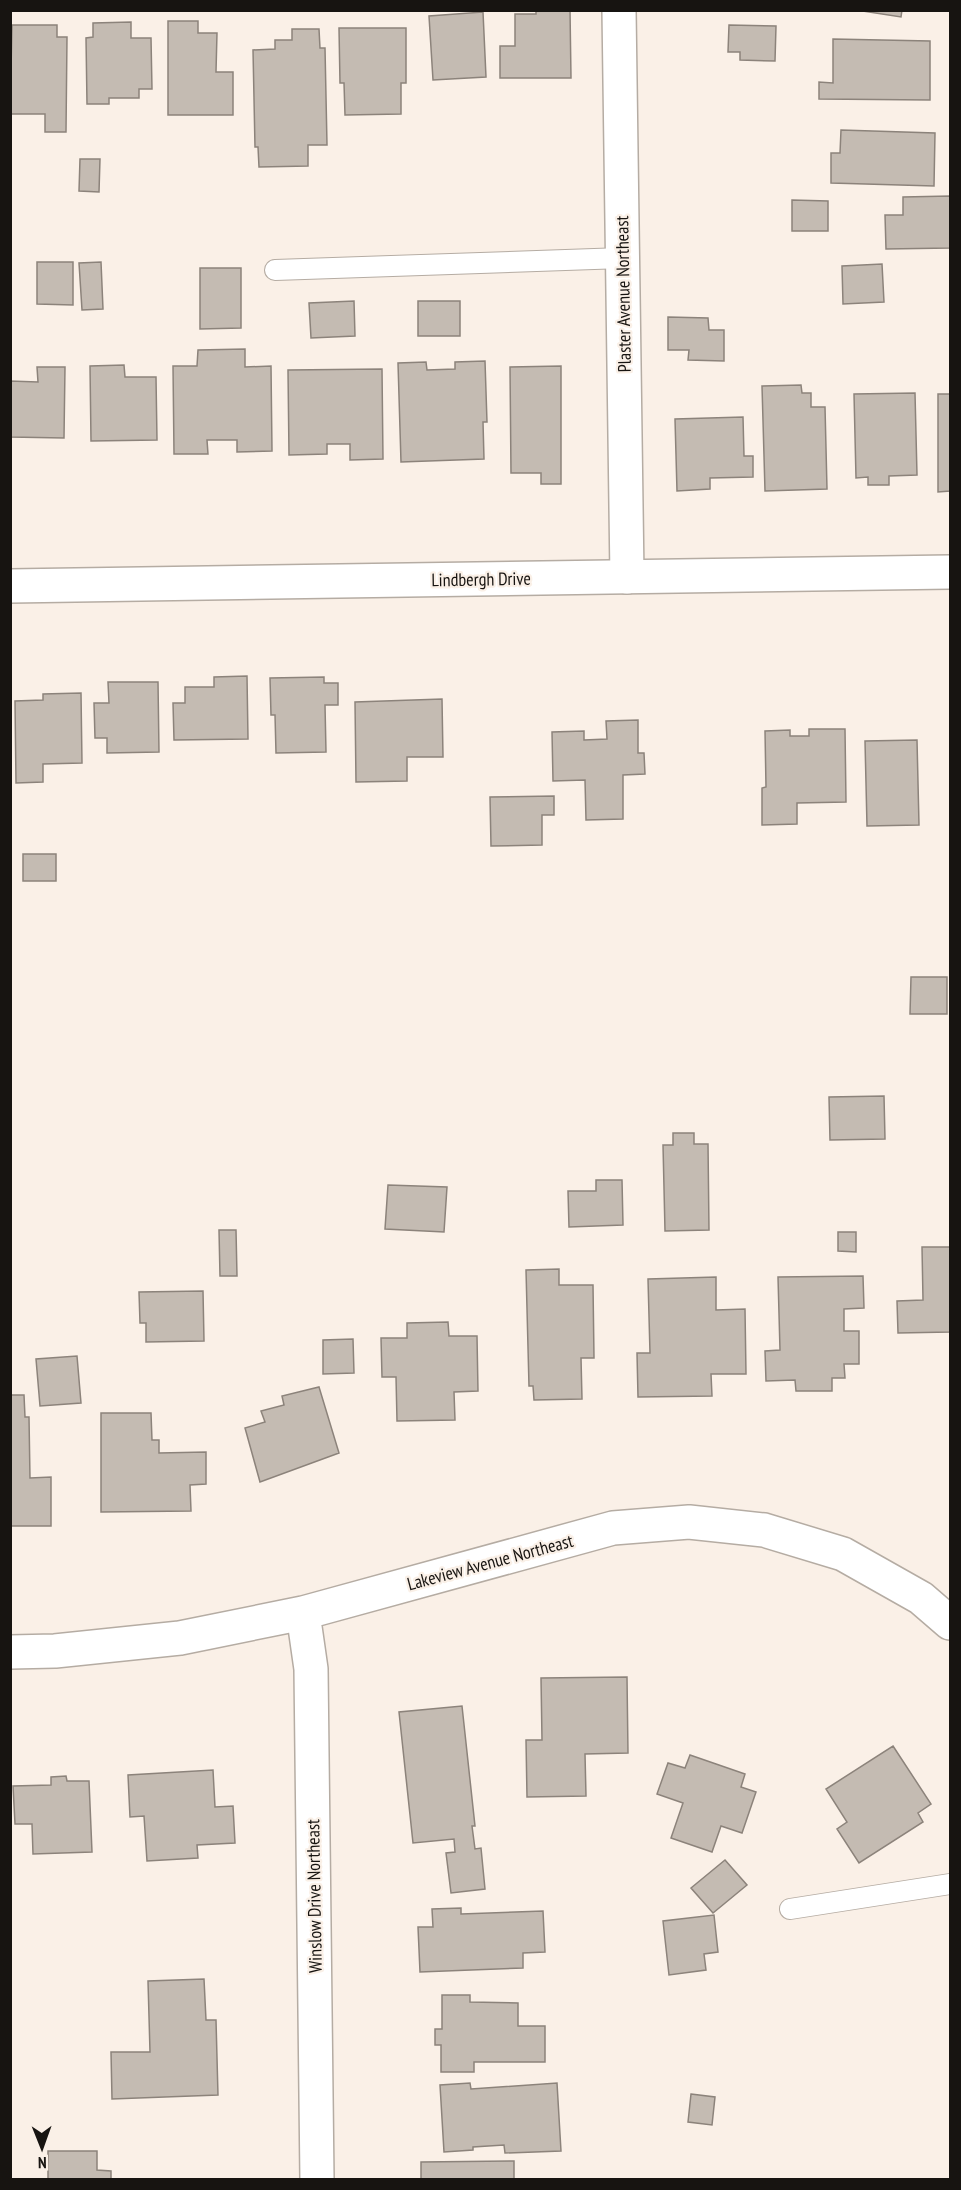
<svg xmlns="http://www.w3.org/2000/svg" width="961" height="2190" font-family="'PT Sans Narrow',sans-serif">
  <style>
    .building { fill: #c4bbb2; stroke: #8c837b; stroke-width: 1.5 }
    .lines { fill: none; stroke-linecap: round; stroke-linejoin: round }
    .lane-casing { stroke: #b5aca3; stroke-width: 22 }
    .street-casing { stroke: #b5aca3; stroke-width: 36 }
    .secondary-casing { stroke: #b5aca3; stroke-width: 36 }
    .lane { stroke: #fff; stroke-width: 20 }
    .street { stroke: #fff; stroke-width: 33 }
    .secondary { stroke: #fff; stroke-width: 33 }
    .labels { text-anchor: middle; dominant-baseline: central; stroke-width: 4.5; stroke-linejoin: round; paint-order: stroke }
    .street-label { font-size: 18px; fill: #171411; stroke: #faf0e7 }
  </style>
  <rect width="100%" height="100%" fill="#faf0e7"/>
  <path class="building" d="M 536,10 L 570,10 L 571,78 L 500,78 L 500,46 L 515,46 L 515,14 L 536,14 Z
    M 856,10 L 902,10 L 901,17 Z
    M 483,12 L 486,77 L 433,80 L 429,16 Z
    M 168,21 L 198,21 L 198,33 L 217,33 L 216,72 L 233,72 L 233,115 L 168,115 Z
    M 131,22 L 131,38 L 151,38 L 152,89 L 139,89 L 139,98 L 109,98 L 109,104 L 87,104 L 86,38 L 93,37 L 93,23 Z
    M 12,25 L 57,25 L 57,37 L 67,37 L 66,132 L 45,132 L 45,114 L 10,114 Z
    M 729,25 L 776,26 L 775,61 L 740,60 L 740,52 L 728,52 Z
    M 339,28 L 406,28 L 406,83 L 401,83 L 401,114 L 345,115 L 344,83 L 340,83 Z
    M 292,29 L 319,29 L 320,48 L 325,48 L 327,145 L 308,145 L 308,166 L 259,167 L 258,147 L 255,147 L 253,50 L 275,49 L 275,40 L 292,40 Z
    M 833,39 L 930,41 L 930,100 L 819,99 L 819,82 L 833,83 Z
    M 841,130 L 935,133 L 934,186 L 831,183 L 831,153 L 840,153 Z
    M 80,159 L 100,159 L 99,192 L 79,191 Z
    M 950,196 L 950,248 L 886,249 L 885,215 L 903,215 L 903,197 Z
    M 792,200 L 828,201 L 828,231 L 792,231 Z
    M 37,262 L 73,262 L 73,305 L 37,304 Z
    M 101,262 L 103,309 L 82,310 L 79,263 Z
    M 882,264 L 884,302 L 843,304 L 842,266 Z
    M 200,268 L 241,268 L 241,328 L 200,329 Z
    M 354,301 L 355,336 L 311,338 L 309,303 Z
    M 418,301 L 460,301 L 460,336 L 418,336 Z
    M 668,317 L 708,318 L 709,330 L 724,330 L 724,361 L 688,360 L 689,350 L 668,350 Z
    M 245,349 L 245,367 L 271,366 L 272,451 L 237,452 L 237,440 L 207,440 L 208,454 L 174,454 L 173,366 L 197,366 L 198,350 Z
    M 485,361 L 487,422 L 483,422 L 484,459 L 401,462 L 398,363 L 426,362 L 427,370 L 455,369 L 455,362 Z
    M 124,365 L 125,377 L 156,377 L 157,440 L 91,441 L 90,366 Z
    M 561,366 L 561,484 L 541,484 L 541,473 L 511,473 L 510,367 Z
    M 37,367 L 65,367 L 64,438 L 10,437 L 10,381 L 38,382 Z
    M 382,369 L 383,459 L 350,460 L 350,444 L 327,444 L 327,454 L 289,455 L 288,370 Z
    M 801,385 L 802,393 L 811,393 L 811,407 L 825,407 L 827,489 L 765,491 L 762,386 Z
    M 915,393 L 917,475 L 889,476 L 889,485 L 868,485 L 868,477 L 856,478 L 854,394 Z
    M 938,394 L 950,394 L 950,491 L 938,492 Z
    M 743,417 L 744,456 L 753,456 L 753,477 L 710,478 L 710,489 L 677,491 L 675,419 Z
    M 247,676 L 248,739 L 174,740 L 173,703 L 185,703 L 185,687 L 214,687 L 214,677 Z
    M 324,677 L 324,683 L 338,683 L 338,705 L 325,705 L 326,752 L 276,753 L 275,715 L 271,715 L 270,678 Z
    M 108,682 L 158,682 L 159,752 L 107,753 L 107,738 L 95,738 L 94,703 L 109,703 Z
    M 81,693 L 82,763 L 43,764 L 43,782 L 16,783 L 15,701 L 43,700 L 43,694 Z
    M 442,699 L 443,757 L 407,757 L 407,781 L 356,782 L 355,702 Z
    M 638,720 L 638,753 L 644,753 L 645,774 L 623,775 L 623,819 L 586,820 L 585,780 L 553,781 L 552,732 L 584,731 L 584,740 L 607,739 L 606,721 Z
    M 809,729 L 845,729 L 846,802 L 797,803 L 797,824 L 762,825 L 762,788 L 766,787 L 765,731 L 790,730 L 790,736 L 809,736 Z
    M 917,740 L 919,825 L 867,826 L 865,741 Z
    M 554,796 L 554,815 L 542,815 L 542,845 L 491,846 L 490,797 Z
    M 23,854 L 56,854 L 56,881 L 23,881 Z
    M 911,977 L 947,977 L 947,1014 L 910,1014 Z
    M 884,1096 L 885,1139 L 830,1140 L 829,1097 Z
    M 673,1133 L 694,1133 L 694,1144 L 708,1144 L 709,1230 L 665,1231 L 663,1145 L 673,1145 Z
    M 596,1180 L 622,1180 L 623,1225 L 569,1227 L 568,1191 L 596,1191 Z
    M 388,1185 L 447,1187 L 444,1232 L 385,1229 Z
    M 219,1230 L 236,1230 L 237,1276 L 220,1276 Z
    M 838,1232 L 856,1232 L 856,1252 L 838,1251 Z
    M 922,1247 L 950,1247 L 950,1332 L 898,1333 L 897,1301 L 923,1300 Z
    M 559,1269 L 559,1285 L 593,1285 L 594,1358 L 581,1358 L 582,1399 L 534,1400 L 533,1386 L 529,1386 L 526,1270 Z
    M 863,1276 L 864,1308 L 844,1309 L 844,1331 L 859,1331 L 859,1364 L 844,1364 L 845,1378 L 832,1378 L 832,1391 L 796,1391 L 795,1380 L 766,1381 L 765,1351 L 780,1350 L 778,1277 Z
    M 716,1277 L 716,1310 L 745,1309 L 746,1374 L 711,1374 L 712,1396 L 638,1397 L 637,1353 L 650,1353 L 648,1279 Z
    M 203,1291 L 204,1341 L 146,1342 L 146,1323 L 140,1323 L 139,1292 Z
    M 448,1322 L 449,1336 L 477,1336 L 478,1391 L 454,1392 L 455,1420 L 397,1421 L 396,1377 L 382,1377 L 381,1338 L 407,1338 L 407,1323 Z
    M 353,1339 L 354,1373 L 323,1374 L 323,1340 Z
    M 77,1356 L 81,1403 L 40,1406 L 36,1359 Z
    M 319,1387 L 339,1453 L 260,1482 L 245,1428 L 265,1422 L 261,1411 L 284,1405 L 282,1396 Z
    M 10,1395 L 24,1395 L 25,1417 L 29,1417 L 30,1478 L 51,1477 L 51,1526 L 10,1526 Z
    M 101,1413 L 151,1413 L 152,1440 L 159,1440 L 159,1453 L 206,1452 L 206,1484 L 190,1485 L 191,1511 L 101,1512 Z
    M 627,1677 L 628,1753 L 585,1754 L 586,1796 L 527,1797 L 526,1740 L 542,1740 L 541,1678 Z
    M 462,1706 L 475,1826 L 472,1826 L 475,1849 L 481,1848 L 485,1889 L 451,1893 L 446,1853 L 455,1852 L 454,1839 L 413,1843 L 399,1712 Z
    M 893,1746 L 931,1804 L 918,1813 L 923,1822 L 859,1863 L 837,1829 L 847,1822 L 826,1789 Z
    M 690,1755 L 745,1774 L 741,1787 L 756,1792 L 742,1833 L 721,1826 L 712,1852 L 671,1838 L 683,1803 L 657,1794 L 668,1763 L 685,1768 Z
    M 213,1770 L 215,1807 L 233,1806 L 235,1843 L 197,1845 L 198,1858 L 147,1861 L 144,1816 L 130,1817 L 128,1775 Z
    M 66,1776 L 67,1781 L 89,1781 L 92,1852 L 33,1854 L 32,1824 L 15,1824 L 13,1786 L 51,1785 L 51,1777 Z
    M 725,1860 L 747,1885 L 713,1913 L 691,1888 Z
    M 461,1908 L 461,1914 L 543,1911 L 545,1952 L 523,1953 L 523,1968 L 420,1972 L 418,1927 L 433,1927 L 432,1909 Z
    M 714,1915 L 718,1952 L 704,1954 L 706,1970 L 669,1975 L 663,1921 Z
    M 204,1979 L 206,2020 L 216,2020 L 218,2095 L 112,2099 L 111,2052 L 150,2052 L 148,1981 Z
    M 442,1995 L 470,1995 L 470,2002 L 518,2003 L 518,2026 L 545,2026 L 545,2062 L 474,2062 L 474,2072 L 441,2072 L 441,2045 L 435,2045 L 435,2029 L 442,2029 Z
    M 470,2083 L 471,2089 L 557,2083 L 561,2151 L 505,2153 L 504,2145 L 473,2147 L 473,2150 L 444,2152 L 440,2085 Z
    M 691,2094 L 715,2097 L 712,2125 L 688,2122 Z
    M 48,2151 L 97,2151 L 97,2170 L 111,2171 L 111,2180 L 48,2180 Z
    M 514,2161 L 514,2180 L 421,2180 L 421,2162 Z"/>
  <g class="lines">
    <defs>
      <path id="lane" d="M 275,270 L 623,258
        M 790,1909 L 950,1884"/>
      <path id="street" d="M 619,10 L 627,577
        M 303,1613 L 311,1669 L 317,2180
        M 10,1652 L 55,1651 L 180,1638 L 303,1613 L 613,1528 L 689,1522 L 764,1530 L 843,1554 L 921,1598 L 950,1623"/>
      <path id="secondary" d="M 10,586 L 950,572"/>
    </defs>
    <use href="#lane" class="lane-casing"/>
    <use href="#street" class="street-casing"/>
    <use href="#secondary" class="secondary-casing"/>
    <use href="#lane" class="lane"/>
    <use href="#street" class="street"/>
    <use href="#secondary" class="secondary"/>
  </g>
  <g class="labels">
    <g class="street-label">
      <text transform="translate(623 294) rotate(-91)">Plaster Avenue Northeast</text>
      <text transform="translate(481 579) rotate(-1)">Lindbergh Drive</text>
      <text transform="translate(490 1562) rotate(-15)">Lakeview Avenue Northeast</text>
      <text transform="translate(314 1896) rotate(-91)">Winslow Drive Northeast</text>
    </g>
  </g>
  <rect width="961" height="2190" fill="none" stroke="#171411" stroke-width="24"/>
  <g transform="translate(42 2148) rotate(179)" stroke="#faf0e7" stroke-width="4.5" paint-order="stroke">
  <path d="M0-4.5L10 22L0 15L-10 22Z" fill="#171411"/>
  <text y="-9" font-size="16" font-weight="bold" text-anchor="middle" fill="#171411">N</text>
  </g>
</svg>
